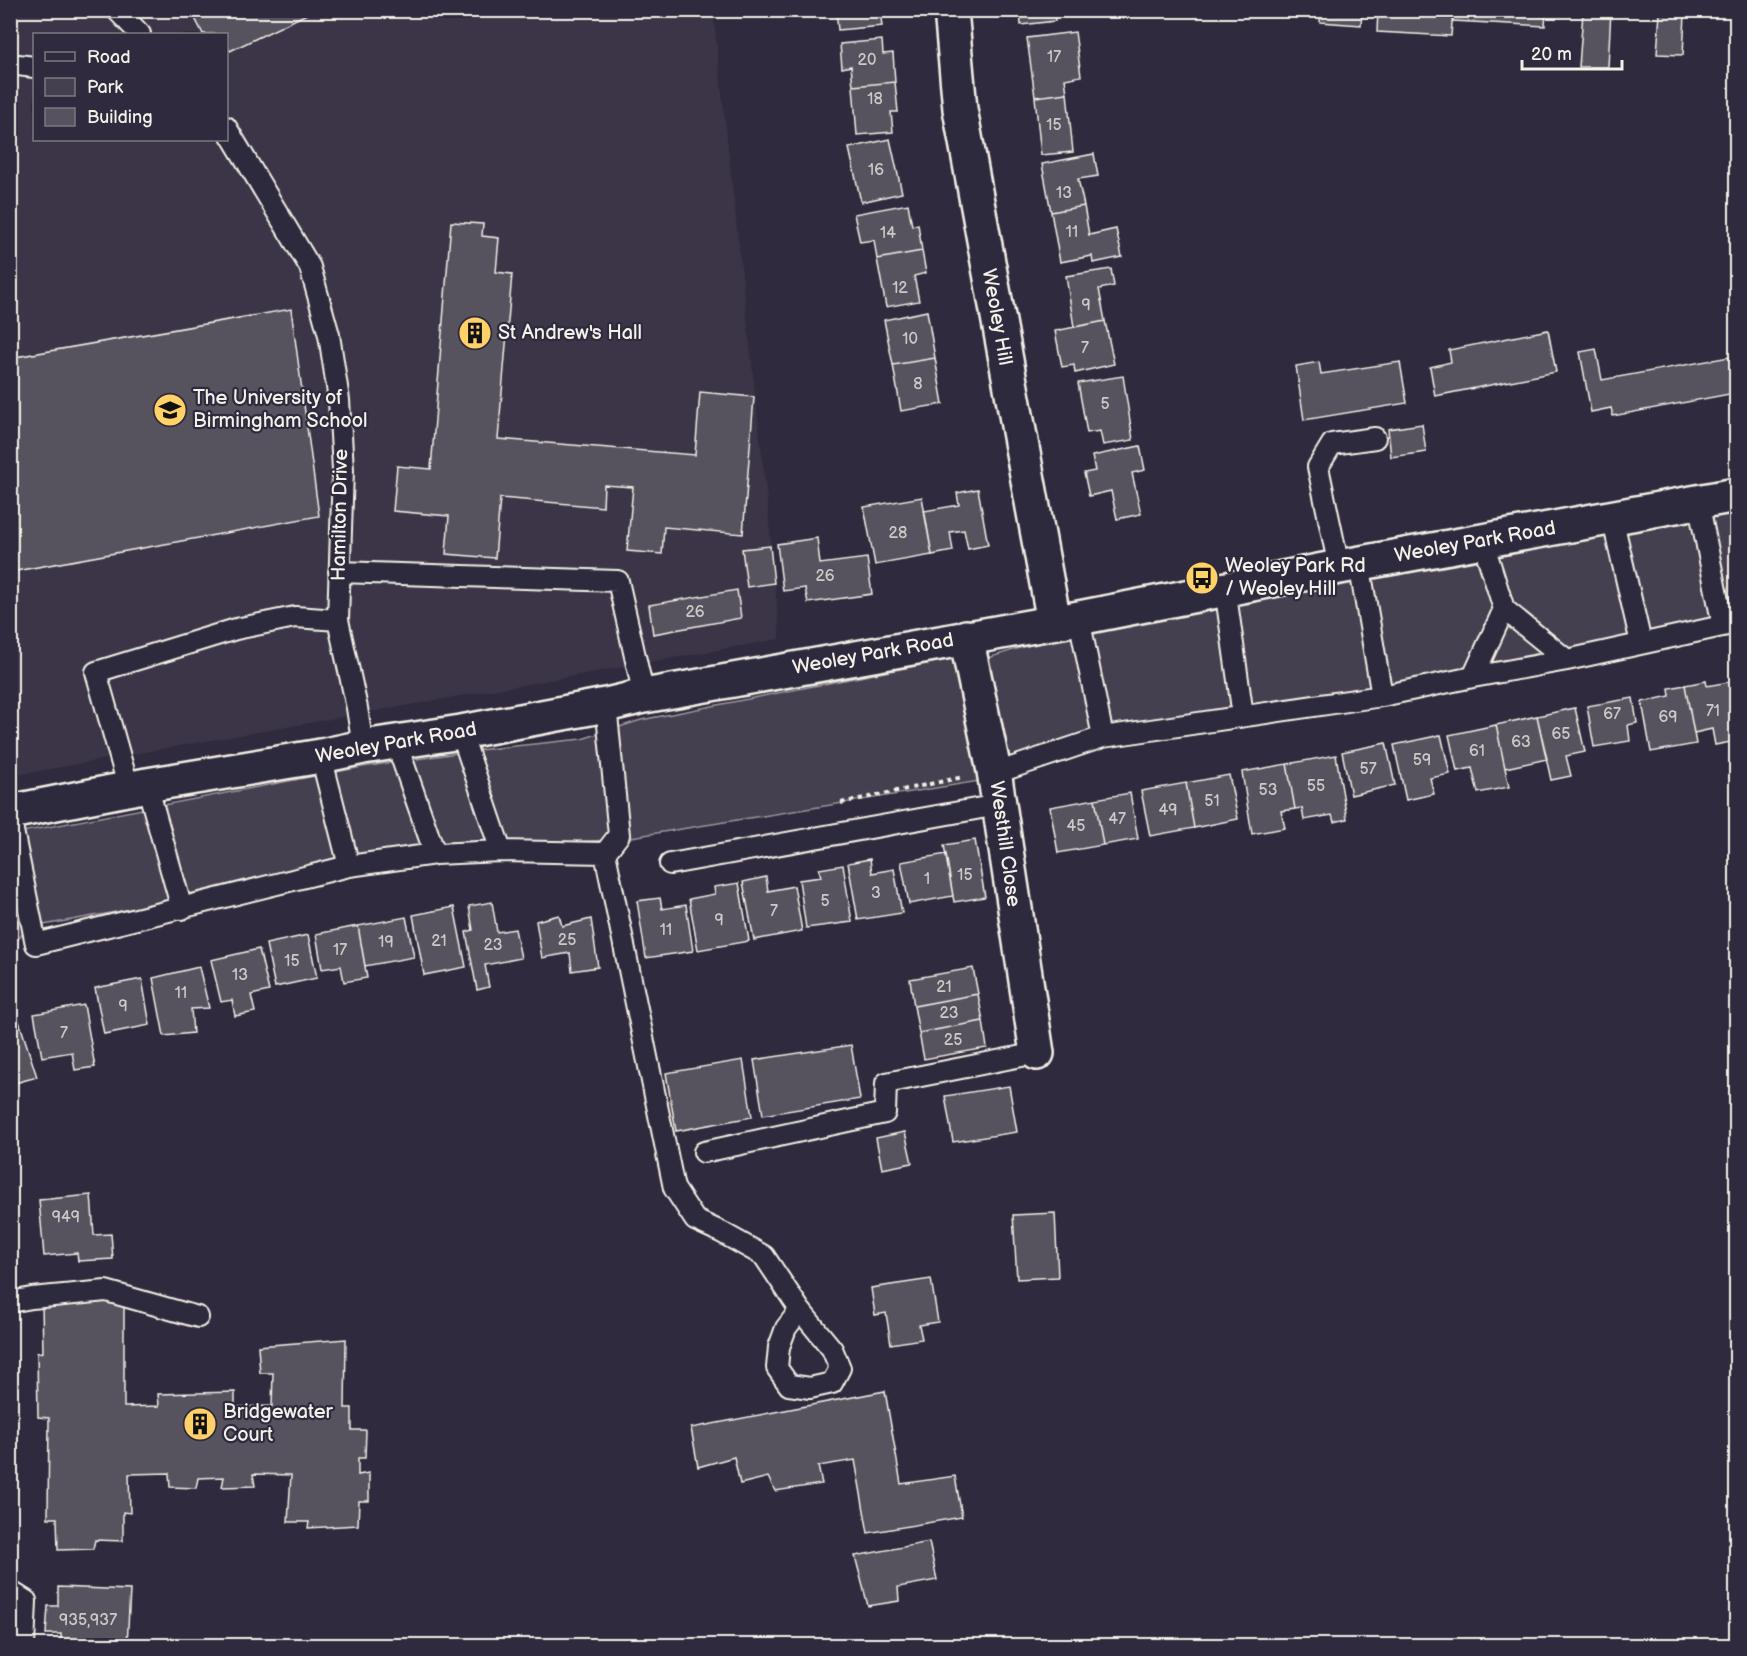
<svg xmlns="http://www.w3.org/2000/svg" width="1747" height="1656" font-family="'Balsamiq Sans',sans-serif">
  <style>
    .built { fill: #3b3647; fill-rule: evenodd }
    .green { fill: #454050; stroke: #9c989c; stroke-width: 1.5 }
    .building { fill: #56525f; stroke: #f4f1e8; stroke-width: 1.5 }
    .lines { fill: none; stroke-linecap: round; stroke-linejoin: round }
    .lane-casing { stroke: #f4f1e8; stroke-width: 24 }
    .street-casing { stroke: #f4f1e8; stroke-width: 38 }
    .secondary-casing { stroke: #f4f1e8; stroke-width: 38 }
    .path { stroke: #f4f1e8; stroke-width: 4; stroke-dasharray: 4.5 4.5; stroke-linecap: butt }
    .lane { stroke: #2f2a3d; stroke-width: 20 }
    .street { stroke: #2f2a3d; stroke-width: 33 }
    .secondary { stroke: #2f2a3d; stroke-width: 33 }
    .labels { text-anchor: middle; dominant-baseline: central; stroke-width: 4.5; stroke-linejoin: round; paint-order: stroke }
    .number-label { font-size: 16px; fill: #ccc9c6 }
    .street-label { font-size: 20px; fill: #f4f1e8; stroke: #2f2a3d }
    .poi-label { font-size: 20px; fill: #f4f1e8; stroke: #2f2a3d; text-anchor: start }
  </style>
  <rect width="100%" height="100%" fill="#2f2a3d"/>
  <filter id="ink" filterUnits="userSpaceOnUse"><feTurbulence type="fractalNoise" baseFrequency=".0167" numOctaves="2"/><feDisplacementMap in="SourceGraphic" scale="12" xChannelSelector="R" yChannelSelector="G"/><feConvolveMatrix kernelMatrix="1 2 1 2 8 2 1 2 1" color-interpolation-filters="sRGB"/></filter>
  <g filter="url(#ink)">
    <path class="built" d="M 11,11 L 713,11 L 768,510 L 780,639 L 11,776 ZM 34,34 L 226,34 L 226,140 L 34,140 Z"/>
    <path class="green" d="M 1736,510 L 1736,622 L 1007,764 L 1000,754 L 988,658 L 1070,632 Z
      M 956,658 L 986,780 L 613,840 L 514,844 L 188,899 L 27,928 L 11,948 L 11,834 L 362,767 L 478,750 L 582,739 L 641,720 Z"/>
    <path class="building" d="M 212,10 L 305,10 L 307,14 L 230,51 L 226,44 L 226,34 L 203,34 L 195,18 Z
      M 836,10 L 880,10 L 882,26 L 838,30 Z
      M 1020,10 L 1054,10 L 1055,21 L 1021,25 Z
      M 1321,10 L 1362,10 L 1361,25 L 1320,22 Z
      M 1378,10 L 1453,10 L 1451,36 L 1377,32 Z
      M 1453,10 L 1546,10 L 1545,26 L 1453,21 Z
      M 1611,10 L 1608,67 L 1579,67 L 1583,12 Z
      M 1653,10 L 1699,10 L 1698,15 L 1653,12 Z
      M 1660,13 L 1685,14 L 1683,55 L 1657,54 Z
      M 1075,32 L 1081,76 L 1065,79 L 1067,93 L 1035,97 L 1027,38 Z
      M 882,40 L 883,54 L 893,53 L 895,82 L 853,86 L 851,66 L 842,68 L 840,44 Z
      M 895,82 L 898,112 L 891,112 L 893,132 L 857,135 L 853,86 Z
      M 1067,93 L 1073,152 L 1041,155 L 1035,97 Z
      M 890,139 L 902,193 L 861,202 L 849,148 Z
      M 1094,154 L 1098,176 L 1078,179 L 1084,206 L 1051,212 L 1042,164 Z
      M 908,204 L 912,226 L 918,224 L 922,251 L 877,259 L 874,240 L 860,242 L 854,214 Z
      M 1084,206 L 1089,235 L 1116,229 L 1122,257 L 1093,263 L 1092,256 L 1060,262 L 1051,212 Z
      M 451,222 L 483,224 L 482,236 L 499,238 L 496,272 L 512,274 L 498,439 L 695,455 L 700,392 L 754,397 L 743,534 L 664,527 L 662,554 L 627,551 L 633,487 L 604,485 L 603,507 L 500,498 L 495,558 L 446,554 L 449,516 L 393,511 L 397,466 L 431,469 Z
      M 922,251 L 926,273 L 914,276 L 919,301 L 886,307 L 877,259 Z
      M 1111,269 L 1114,286 L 1099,289 L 1105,321 L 1074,327 L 1066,276 Z
      M 291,309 L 319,516 L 10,572 L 10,358 Z
      M 927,311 L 935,358 L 893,365 L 884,320 Z
      M 1105,321 L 1114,364 L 1075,373 L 1074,365 L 1062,367 L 1055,331 Z
      M 1548,330 L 1556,372 L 1435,396 L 1430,367 L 1451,362 L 1449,350 Z
      M 1596,349 L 1602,380 L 1729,357 L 1735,393 L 1613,416 L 1611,408 L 1591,412 L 1580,352 Z
      M 935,358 L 943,404 L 901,411 L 893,365 Z
      M 1319,362 L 1321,374 L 1400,362 L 1407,403 L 1304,420 L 1296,366 Z
      M 1123,376 L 1133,440 L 1103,445 L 1100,431 L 1087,433 L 1078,383 Z
      M 1422,424 L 1426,452 L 1391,457 L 1388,429 Z
      M 1140,446 L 1145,470 L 1132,473 L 1141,514 L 1117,519 L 1111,491 L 1089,496 L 1084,473 L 1095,471 L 1092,456 Z
      M 978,489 L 988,545 L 968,549 L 964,530 L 950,532 L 953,551 L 932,555 L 924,511 L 959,505 L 957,493 Z
      M 922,497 L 932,555 L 875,565 L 864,507 Z
      M 817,538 L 820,564 L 867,558 L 872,594 L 808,603 L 805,588 L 783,591 L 777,544 Z
      M 770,546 L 774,583 L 747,587 L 742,549 Z
      M 737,590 L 741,618 L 653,634 L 649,605 Z
      M 1706,681 L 1707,686 L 1734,681 L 1736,692 L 1736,741 L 1715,745 L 1712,729 L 1694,733 L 1685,685 Z
      M 1685,685 L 1696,744 L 1651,752 L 1642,702 L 1670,696 L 1669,688 Z
      M 1633,698 L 1637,723 L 1628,725 L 1630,741 L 1594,747 L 1587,706 Z
      M 1575,708 L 1585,752 L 1566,756 L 1571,776 L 1551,780 L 1537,716 Z
      M 1537,716 L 1547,759 L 1505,768 L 1496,725 Z
      M 1496,725 L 1509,787 L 1478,793 L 1472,768 L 1457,771 L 1449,735 Z
      M 1441,735 L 1450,774 L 1430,778 L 1434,794 L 1406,800 L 1394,745 Z
      M 1386,743 L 1395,785 L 1351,795 L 1342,752 Z
      M 1336,755 L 1347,819 L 1334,822 L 1332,815 L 1304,820 L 1302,808 L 1295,809 L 1287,764 Z
      M 1287,764 L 1295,809 L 1281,811 L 1285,828 L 1252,834 L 1242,772 Z
      M 1229,775 L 1238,819 L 1194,828 L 1186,783 Z
      M 1186,783 L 1194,828 L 1150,836 L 1141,791 Z
      M 1130,793 L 1138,839 L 1103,845 L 1095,799 Z
      M 1095,799 L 1103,845 L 1058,853 L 1050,807 Z
      M 975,840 L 985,897 L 954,902 L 944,845 Z
      M 946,854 L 953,896 L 909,904 L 901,862 Z
      M 870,859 L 872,873 L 894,869 L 902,913 L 858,920 L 848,863 Z
      M 843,865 L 852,922 L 806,928 L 799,880 L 821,877 L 819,869 Z
      M 766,877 L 768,891 L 794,886 L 802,931 L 754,940 L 743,882 Z
      M 739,883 L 749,941 L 698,950 L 689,899 L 715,894 L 714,887 Z
      M 660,898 L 662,909 L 686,905 L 693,951 L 646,958 L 637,901 Z
      M 492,902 L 497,932 L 515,929 L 521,958 L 485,965 L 489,987 L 477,990 L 466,932 L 473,930 L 469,906 Z
      M 454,907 L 466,967 L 424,975 L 413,915 Z
      M 559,915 L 562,926 L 591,919 L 598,967 L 572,971 L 570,953 L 542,958 L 536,921 Z
      M 406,917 L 414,957 L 365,966 L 358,926 Z
      M 358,926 L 367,978 L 344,982 L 341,966 L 322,969 L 316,934 Z
      M 308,935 L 317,978 L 275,987 L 266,944 Z
      M 259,949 L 269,991 L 251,995 L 255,1012 L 235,1016 L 232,1000 L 221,1002 L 211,960 Z
      M 199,967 L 209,1008 L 191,1009 L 193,1033 L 164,1036 L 153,978 Z
      M 973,968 L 978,994 L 914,1006 L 910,979 Z
      M 142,979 L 150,1025 L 104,1034 L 95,988 Z
      M 978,994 L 983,1021 L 919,1033 L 914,1006 Z
      M 84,1005 L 95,1067 L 75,1070 L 72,1052 L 42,1057 L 34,1014 Z
      M 18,1018 L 37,1077 L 15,1083 L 10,1070 L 10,1021 Z
      M 983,1021 L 987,1048 L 924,1059 L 919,1033 Z
      M 851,1045 L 860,1099 L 763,1115 L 754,1060 Z
      M 743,1060 L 752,1117 L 676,1131 L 666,1073 Z
      M 1009,1086 L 1017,1132 L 953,1142 L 945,1096 Z
      M 905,1132 L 912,1163 L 882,1169 L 876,1138 Z
      M 91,1195 L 94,1235 L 111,1234 L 113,1259 L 78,1261 L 77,1253 L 44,1256 L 39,1200 Z
      M 1055,1213 L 1058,1277 L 1017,1279 L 1013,1215 Z
      M 931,1279 L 938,1322 L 919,1325 L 922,1339 L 891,1344 L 886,1313 L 875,1315 L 871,1288 Z
      M 124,1301 L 124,1407 L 159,1406 L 158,1394 L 235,1392 L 235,1407 L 272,1406 L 273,1373 L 260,1373 L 258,1346 L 346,1339 L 345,1408 L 352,1408 L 352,1430 L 366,1430 L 365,1458 L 358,1458 L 358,1475 L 369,1473 L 369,1501 L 359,1501 L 358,1525 L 308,1528 L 309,1522 L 288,1522 L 291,1475 L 253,1474 L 255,1486 L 222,1487 L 224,1477 L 198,1478 L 196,1488 L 170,1487 L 169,1473 L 129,1474 L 130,1513 L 123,1512 L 123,1541 L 95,1540 L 93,1549 L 58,1550 L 57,1518 L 48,1518 L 49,1418 L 38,1417 L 37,1353 L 43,1352 L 42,1305 Z
      M 885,1391 L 901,1484 L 955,1476 L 962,1517 L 868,1533 L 855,1460 L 818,1466 L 822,1484 L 775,1491 L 768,1477 L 740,1484 L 734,1457 L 698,1467 L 691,1428 Z
      M 929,1542 L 937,1580 L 898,1587 L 899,1601 L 868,1606 L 855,1556 Z
      M 58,1587 L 130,1590 L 127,1646 L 61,1646 L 61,1634 L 46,1634 L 48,1606 L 58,1606 Z"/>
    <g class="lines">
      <defs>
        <path id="lane" d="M 117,10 L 140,34
          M 10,64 L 34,67
          M 226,127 L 310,267 L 329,335 L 339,400 L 343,470 L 338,620 L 357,708 L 363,747
          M 1698,501 L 1723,626
          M 1612,517 L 1641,643
          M 1483,542 L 1504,609 L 1567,660
          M 1359,563 L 1382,696
          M 1339,567 L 1318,467 L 1332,444 L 1375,438
          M 339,572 L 618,581 L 644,696
          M 1225,588 L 1243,716
          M 1079,618 L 1103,737
          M 1473,677 L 1504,609
          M 606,705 L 619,835 L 605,853 L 674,1188 L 695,1220 L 721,1232 L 764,1256 L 800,1310 L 832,1349 L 840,1368 L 832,1383 L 810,1388 L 789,1385 L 777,1368 L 779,1347 L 786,1328 L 800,1310
          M 461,732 L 501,851
          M 396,742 L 435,854
          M 321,756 L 349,866
          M 1011,768 L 1103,737 L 1382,696 L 1473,677 L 1567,660 L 1736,623
          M 147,785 L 182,909
          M 129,789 L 96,672 L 236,629 L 295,617 L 338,620
          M 10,816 L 36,944 L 349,866 L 435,854 L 501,851 L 605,853
          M 670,864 L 998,805
          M 704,1152 L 885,1113 L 886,1083 L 1037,1053
          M 10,1302 L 32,1298 L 106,1291 L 198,1317
          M 10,1591 L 26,1601 L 24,1646"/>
        <path id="street" d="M 951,10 L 960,109 L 1054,622
          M 966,637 L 994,771 L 1037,1053"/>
        <path id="secondary" d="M 10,812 L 147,785 L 321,756 L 363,747 L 461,732 L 606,705 L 644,696 L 1079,618 L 1339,567 L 1736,495"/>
      </defs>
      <use href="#lane" class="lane-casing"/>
      <use href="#street" class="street-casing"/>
      <use href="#secondary" class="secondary-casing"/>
      <path class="path" d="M 841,803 L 963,777"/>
      <use href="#lane" class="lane"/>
      <use href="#street" class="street"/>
      <use href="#secondary" class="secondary"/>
    </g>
  </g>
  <defs>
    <symbol id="building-disc" viewBox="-11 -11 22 22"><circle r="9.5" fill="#ffd166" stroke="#2f2a3d"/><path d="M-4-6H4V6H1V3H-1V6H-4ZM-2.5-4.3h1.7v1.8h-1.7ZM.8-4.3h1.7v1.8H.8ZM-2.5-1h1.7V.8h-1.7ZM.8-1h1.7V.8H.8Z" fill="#111"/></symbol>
    <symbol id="school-disc" viewBox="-11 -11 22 22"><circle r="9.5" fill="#ffd166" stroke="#2f2a3d"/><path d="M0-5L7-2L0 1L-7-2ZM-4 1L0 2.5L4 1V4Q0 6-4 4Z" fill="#111"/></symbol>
    <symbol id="bus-disc" viewBox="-11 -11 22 22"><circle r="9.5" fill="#ffd166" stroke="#2f2a3d"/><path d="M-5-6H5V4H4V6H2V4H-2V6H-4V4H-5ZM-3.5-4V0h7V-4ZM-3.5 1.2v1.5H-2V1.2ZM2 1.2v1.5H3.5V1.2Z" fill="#111"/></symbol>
  </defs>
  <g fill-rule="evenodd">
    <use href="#building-disc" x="456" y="314" width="38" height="38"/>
    <use href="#school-disc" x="151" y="391" width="38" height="38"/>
    <use href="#bus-disc" x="1183" y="559" width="38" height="38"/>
    <use href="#building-disc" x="181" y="1405" width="38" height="38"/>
  </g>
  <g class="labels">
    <g class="number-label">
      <text x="1054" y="57">17</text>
      <text x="867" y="60">20</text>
      <text x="875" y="99">18</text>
      <text x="1054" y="125">15</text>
      <text x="876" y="170">16</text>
      <text x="1064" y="193">13</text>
      <text x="1072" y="232">11</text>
      <text x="888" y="233">14</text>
      <text x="900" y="288">12</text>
      <text x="1086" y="305">9</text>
      <text x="910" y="339">10</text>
      <text x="1085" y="348">7</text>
      <text x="918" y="384">8</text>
      <text x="1105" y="404">5</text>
      <text x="898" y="533">28</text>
      <text x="825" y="576">26</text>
      <text x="695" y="612">26</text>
      <text x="1713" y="711">71</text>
      <text x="1612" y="714">67</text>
      <text x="1668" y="717">69</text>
      <text x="1561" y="734">65</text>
      <text x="1521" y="742">63</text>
      <text x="1477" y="751">61</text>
      <text x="1422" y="760">59</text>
      <text x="1368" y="769">57</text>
      <text x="1316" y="786">55</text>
      <text x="1268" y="790">53</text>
      <text x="1212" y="801">51</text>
      <text x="1168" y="810">49</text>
      <text x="1117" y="819">47</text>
      <text x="1076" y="826">45</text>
      <text x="965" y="875">15</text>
      <text x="927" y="879">1</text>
      <text x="876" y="893">3</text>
      <text x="825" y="901">5</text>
      <text x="774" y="911">7</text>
      <text x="719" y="920">9</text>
      <text x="666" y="930">11</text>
      <text x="567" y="940">25</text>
      <text x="439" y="941">21</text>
      <text x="386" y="942">19</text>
      <text x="493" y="945">23</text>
      <text x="340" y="950">17</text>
      <text x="292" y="961">15</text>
      <text x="240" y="975">13</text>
      <text x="944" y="987">21</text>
      <text x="181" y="993">11</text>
      <text x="123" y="1006">9</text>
      <text x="949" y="1013">23</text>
      <text x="64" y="1033">7</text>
      <text x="953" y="1040">25</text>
      <text x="66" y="1217">949</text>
      <text x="88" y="1620">935,937</text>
    </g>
    <g class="street-label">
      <text transform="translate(997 317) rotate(80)">Weoley Hill</text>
      <text transform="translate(340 515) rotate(-89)">Hamilton Drive</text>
      <text transform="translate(1475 542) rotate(-10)">Weoley Park Road</text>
      <text transform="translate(873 654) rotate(-10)">Weoley Park Road</text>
      <text transform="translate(396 743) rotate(-10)">Weoley Park Road</text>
      <text transform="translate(1005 844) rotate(82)">Westhill Close</text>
    </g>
    <g class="poi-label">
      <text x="498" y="333">St Andrew's Hall</text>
      <text x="193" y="398">The University of<tspan x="193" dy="23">Birmingham School</tspan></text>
      <text x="1225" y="566">Weoley Park Rd<tspan x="1225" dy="23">/ Weoley Hill</tspan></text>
      <text x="223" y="1412">Bridgewater<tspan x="223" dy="23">Court</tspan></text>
    </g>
  </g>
  <rect width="1747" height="1656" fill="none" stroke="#2f2a3d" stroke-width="36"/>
  <rect x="18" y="18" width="1711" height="1620" fill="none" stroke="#f4f1e8" stroke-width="2" filter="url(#ink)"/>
  <rect x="33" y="33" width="195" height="108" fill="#2f2a3d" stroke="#7e7a81" stroke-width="1.5"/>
  <rect x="45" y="52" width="30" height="9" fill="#2f2a3d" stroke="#7e7a81" stroke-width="1.5"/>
  <text x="87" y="63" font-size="18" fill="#f4f1e8">Road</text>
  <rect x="45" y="78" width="30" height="18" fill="#454050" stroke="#7e7a81" stroke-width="1.5"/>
  <text x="87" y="93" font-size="18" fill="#f4f1e8">Park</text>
  <rect x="45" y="108" width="30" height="18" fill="#56525f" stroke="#7e7a81" stroke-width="1.5"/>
  <text x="87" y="123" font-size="18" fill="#f4f1e8">Building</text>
  <path d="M1522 60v9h100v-9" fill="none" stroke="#f4f1e8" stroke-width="3"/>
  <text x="1531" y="60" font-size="18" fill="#f4f1e8" stroke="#2f2a3d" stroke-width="4.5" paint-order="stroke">20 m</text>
</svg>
